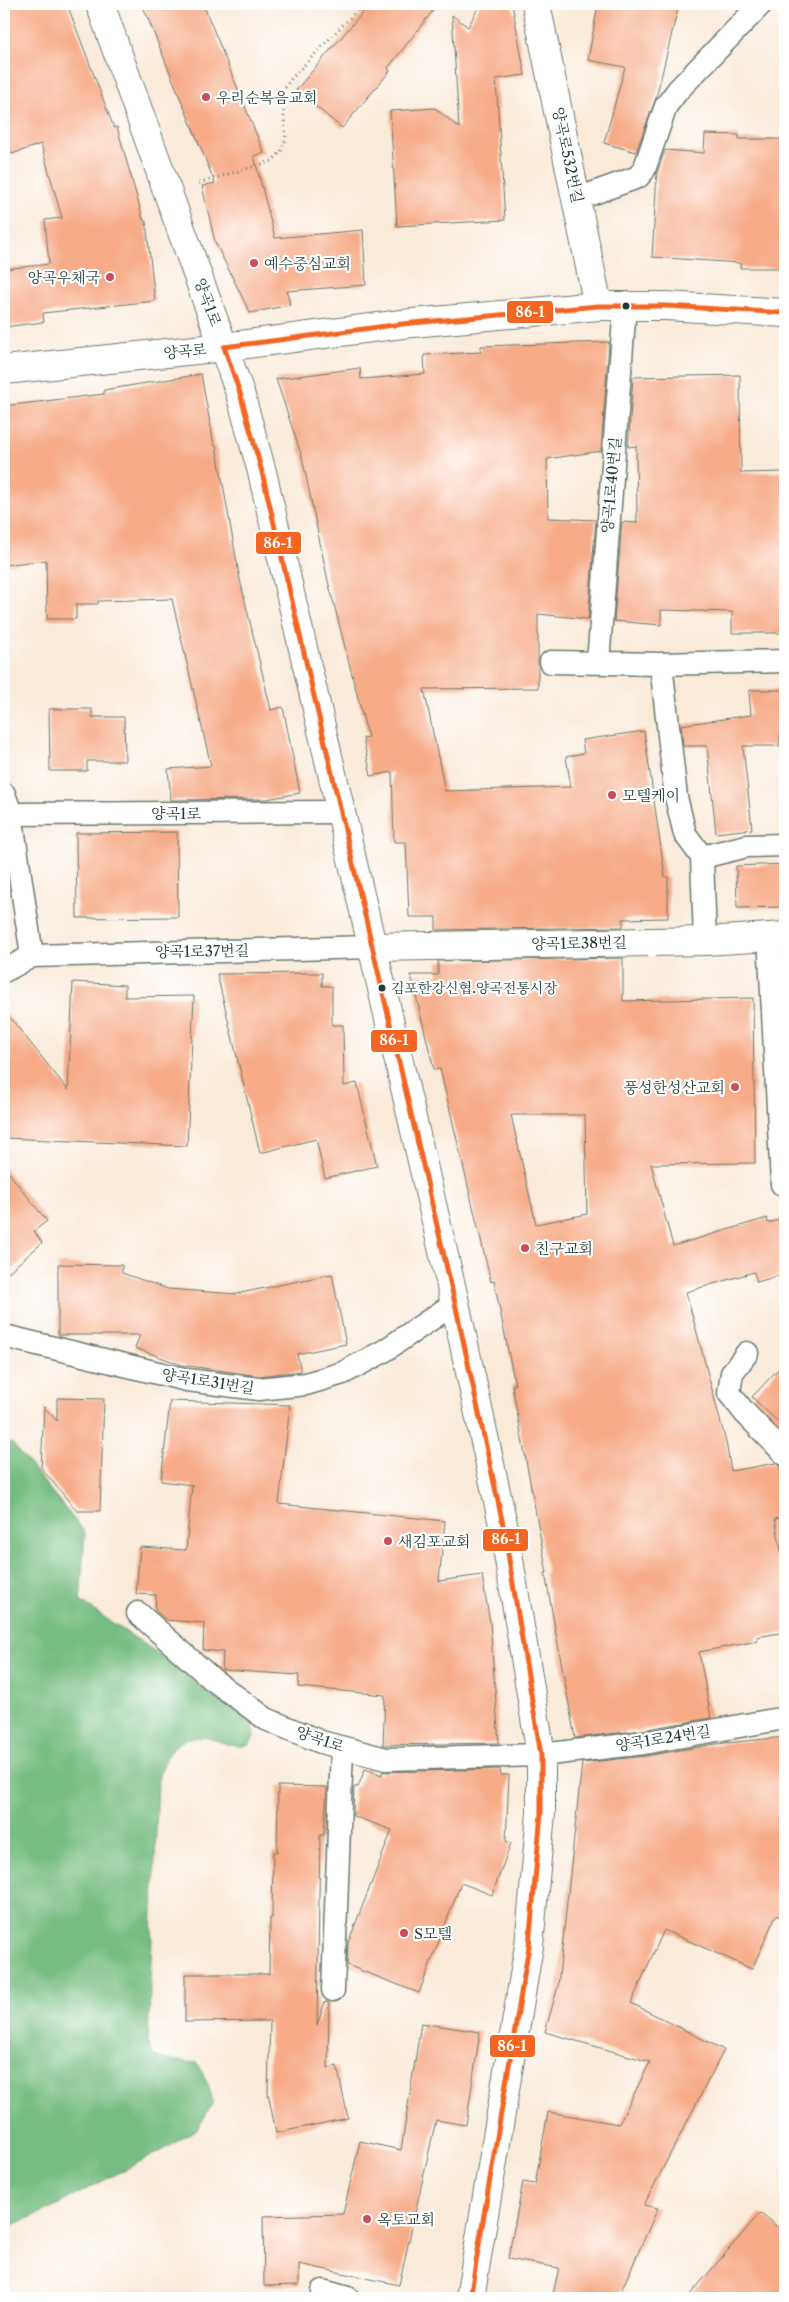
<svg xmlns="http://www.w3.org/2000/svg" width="789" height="2302" font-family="'Libre Caslon Text','Noto Serif KR',serif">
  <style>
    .forest { fill: #76bd82; stroke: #4a7d5b }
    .building { fill: #f7ab87; fill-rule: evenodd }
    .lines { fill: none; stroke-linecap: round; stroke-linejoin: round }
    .service-casing { stroke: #6b7a6e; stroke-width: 25 }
    .minor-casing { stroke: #6b7a6e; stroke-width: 30 }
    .tertiary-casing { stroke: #6b7a6e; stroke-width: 30 }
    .path { stroke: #6b7a6e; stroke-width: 3; stroke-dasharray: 1 4; stroke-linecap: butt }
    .service { stroke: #fff; stroke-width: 22 }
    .minor { stroke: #fff; stroke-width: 28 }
    .tertiary { stroke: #fff; stroke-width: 28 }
    .bus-1-casing { stroke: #fff; stroke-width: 9 }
    .bus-1 { stroke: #f26522; stroke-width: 5 }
    .poi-dot { fill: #d1495b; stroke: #fff; stroke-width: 2 }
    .bus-dot { fill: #1f3d34; stroke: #fff; stroke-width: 2 }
    .labels { text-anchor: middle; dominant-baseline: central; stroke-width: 4.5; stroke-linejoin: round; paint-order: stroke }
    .bus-label { font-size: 14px; fill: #1f3d34; stroke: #fff; text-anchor: start }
    .poi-label { font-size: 15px; fill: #1f3d34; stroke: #fff; text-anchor: start }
    .street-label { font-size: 15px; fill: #1f3d34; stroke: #fff }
    .line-badge { stroke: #fff; stroke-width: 2 }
    .badge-label { font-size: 14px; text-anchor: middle; font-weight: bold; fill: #fff }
  </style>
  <rect width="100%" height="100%" fill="#fff"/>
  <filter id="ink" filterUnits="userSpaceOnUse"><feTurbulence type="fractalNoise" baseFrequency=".02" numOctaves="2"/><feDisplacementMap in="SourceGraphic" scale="10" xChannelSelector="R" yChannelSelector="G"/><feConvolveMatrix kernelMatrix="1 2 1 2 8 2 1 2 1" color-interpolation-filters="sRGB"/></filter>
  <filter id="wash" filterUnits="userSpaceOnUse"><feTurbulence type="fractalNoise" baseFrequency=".0096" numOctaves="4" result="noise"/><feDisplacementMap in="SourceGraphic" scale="20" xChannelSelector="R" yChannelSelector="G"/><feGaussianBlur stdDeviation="1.12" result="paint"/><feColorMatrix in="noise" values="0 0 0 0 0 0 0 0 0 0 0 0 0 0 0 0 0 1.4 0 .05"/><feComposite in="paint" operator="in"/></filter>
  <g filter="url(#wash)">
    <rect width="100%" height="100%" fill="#f9eada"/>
    <path class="forest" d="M 12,1443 L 85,1533 L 80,1601 L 165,1658 L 206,1691 L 253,1723 L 254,1737 L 249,1745 C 230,1750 217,1737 199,1737 C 174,1737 165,1758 158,1779 L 148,2041 L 154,2056 L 168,2060 L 198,2063 L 209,2087 L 213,2102 L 198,2128 L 170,2146 L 45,2211 L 4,2229 L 4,1445 Z"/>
    <g id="blocks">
      <path class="building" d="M 4,4 L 67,4 L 114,128 L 117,127 L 143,219 L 146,222 L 155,301 L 43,313 L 44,322 L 4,327 L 4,269 L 49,264 L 45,220 L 62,218 L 41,144 L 12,154 L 4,133 Z
        M 142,4 L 203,4 L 264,153 L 254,156 L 275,238 L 363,230 L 366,285 L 287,291 L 290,305 L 250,313 L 215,242 L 202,186 L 215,183 Z
        M 370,4 L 438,4 L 388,68 L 390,71 L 342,128 L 296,90 Z
        M 480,4 L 512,4 L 525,75 L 496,79 L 505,220 L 397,226 L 390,111 L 435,108 L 459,128 L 452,15 L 468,27 Z
        M 598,4 L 679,4 L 656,98 L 636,152 L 604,143 L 625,67 L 588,60 Z
        M 705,134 L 739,135 L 739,139 L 785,139 L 785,268 L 740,268 L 740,263 L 652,257 L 657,173 L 665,150 L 704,153 Z
        M 609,342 L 601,451 L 547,459 L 548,518 L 596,520 L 588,619 L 538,614 L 538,688 L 424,689 L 445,791 L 571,787 L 566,757 L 584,753 L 582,740 L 644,731 L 665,877 L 668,877 L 668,918 L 623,919 L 623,927 L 436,930 L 436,917 L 409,917 L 406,842 L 394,842 L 392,772 L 371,776 L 363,738 L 368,737 L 328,581 L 302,457 L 276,379 L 360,368 L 361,379 L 425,374 L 424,355 L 481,352 L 481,346 Z
        M 201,374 L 214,445 L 216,445 L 240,580 L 271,710 L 283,707 L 300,793 L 267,799 L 171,800 L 168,769 L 211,766 L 172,599 L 98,601 L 98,604 L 76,604 L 76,619 L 47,619 L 46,560 L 4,565 L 4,406 L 104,394 L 104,390 Z
        M 740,375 L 741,473 L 785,472 L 783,633 L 732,633 L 732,612 L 661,610 L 661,625 L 614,621 L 622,522 L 637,523 L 636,446 L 628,447 L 633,377 Z
        M 751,690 L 785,690 L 785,735 L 780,735 L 780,746 L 743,746 L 752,829 L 716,833 L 707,746 L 683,746 L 681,725 L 751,715 L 749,692 Z
        M 49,709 L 92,709 L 92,717 L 124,717 L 125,761 L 87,761 L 87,771 L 50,771 Z
        M 177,832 L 178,917 L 77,918 L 76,833 Z
        M 785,864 L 785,907 L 737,908 L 736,866 Z
        M 623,958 L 623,1001 L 753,998 L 755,1163 L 651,1164 L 673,1246 L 767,1218 L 768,1223 L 785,1218 L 785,1274 L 757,1282 L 754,1272 L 686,1292 L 726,1442 L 731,1471 L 776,1463 L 780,1466 L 785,1497 L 785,1517 L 775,1519 L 785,1572 L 785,1632 L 757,1637 L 758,1641 L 699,1652 L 711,1718 L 642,1730 L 575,1738 L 545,1573 L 547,1573 L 512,1385 L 515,1385 L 494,1281 L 491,1282 L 440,1069 L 434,1070 L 411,975 L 438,975 L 438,961 ZM 511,1115 L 585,1115 L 587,1214 L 536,1224 Z
        M 322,973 L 322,986 L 332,986 L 332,1025 L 343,1025 L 344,1086 L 357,1083 L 377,1166 L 325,1178 L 316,1139 L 260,1153 L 217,974 Z
        M 73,982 L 125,985 L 125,997 L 194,996 L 187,1146 L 4,1138 L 4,1010 L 68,1090 Z
        M 4,1167 L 47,1221 L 34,1231 L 42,1243 L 4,1276 Z
        M 58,1264 L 122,1265 L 122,1273 L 168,1289 L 236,1294 L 332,1274 L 346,1344 L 297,1354 L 301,1371 L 259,1376 L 182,1365 L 135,1348 L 140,1335 L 58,1335 Z
        M 785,1362 L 785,1429 L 752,1397 Z
        M 57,1398 L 104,1399 L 100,1511 L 77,1511 L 41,1468 L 44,1407 L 57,1421 Z
        M 170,1401 L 290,1405 L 279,1504 L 445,1521 L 439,1581 L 482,1575 L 490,1623 L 499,1743 L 383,1745 L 385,1695 L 298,1687 L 299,1675 L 222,1670 L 223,1652 L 203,1650 L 204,1623 L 166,1620 L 155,1610 L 156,1595 L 136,1594 L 140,1547 L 186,1550 L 192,1485 L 161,1481 Z
        M 785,1737 L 785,1919 L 776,1915 L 752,1969 L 664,1930 L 631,2003 L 724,2050 L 644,2205 L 658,2208 L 618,2298 L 552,2298 L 559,2268 L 508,2259 L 523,2182 L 535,2184 L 548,2112 L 619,2124 L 650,2062 L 545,2032 L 558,1986 L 582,1763 L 646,1756 L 716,1744 Z
        M 365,1769 L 382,1775 L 382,1772 L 500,1769 L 501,1775 L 509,1775 L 506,1841 L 511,1843 L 492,1895 L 461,1883 L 419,1993 L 347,1965 L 348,1943 L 392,1830 L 353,1816 L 354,1787 L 358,1787 Z
        M 278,1786 L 327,1787 L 324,1835 L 320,1835 L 317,2025 L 325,2002 L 329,2003 L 328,2068 L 337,2066 L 348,2118 L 276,2133 L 268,2093 L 270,2021 L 185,2022 L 185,1974 L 269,1974 L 270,1918 L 272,1918 L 273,1852 L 277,1852 Z
        M 421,2023 L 480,2032 L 466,2125 L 436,2120 L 399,2285 L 299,2264 L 299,2285 L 264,2286 L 263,2216 L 343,2214 L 360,2141 L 401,2150 Z
        M 760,2213 L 785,2233 L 785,2298 L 687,2298 Z"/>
    </g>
  </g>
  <g filter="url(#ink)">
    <use href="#blocks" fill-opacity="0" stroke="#6b7a6e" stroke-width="1"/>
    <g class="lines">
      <defs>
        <path id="service" d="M 577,199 L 638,177 L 644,170 L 666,106 L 678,90 L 761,4
          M 551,662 L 661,664 L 785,661
          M 598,663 L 625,306
          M 661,664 L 676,797 L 685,834 L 702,857 L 705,941
          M 4,794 L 11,814 L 32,956
          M 11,814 L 340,812
          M 702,857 L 747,846 L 785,845
          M 769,936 L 782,1184
          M 4,971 L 32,956 L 372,947
          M 4,1336 L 187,1380 L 259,1389 L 306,1384 L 343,1373 L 384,1351 L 455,1303
          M 747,1353 L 732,1373 L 729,1393 L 745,1413 L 785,1454
          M 138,1613 L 212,1679 L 266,1719 L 321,1742 L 386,1759 L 541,1755 L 644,1743 L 785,1718
          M 333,1990 L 342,1748
          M 323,2291 L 348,2298"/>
        <path id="minor" d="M 536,4 L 598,306
          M 372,947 L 705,941 L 785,936"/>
        <path id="tertiary" d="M 100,4 L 240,393 L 262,472 L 455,1303 L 504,1529 L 541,1755 L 541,1813 L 529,1946 L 470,2298
          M 4,370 L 224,347 L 402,324 L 598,306 L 666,306 L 785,313"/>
      </defs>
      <use href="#service" class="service-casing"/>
      <use href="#minor" class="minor-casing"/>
      <use href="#tertiary" class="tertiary-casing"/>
      <path class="path" d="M 199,183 L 272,161 L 281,152 L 286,139 L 282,94 L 289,81 L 363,4"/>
      <use href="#service" class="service"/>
      <use href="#minor" class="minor"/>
      <use href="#tertiary" class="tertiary"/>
      <defs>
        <path id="bus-1" d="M 470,2298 L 529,1946 L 541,1813 L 541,1755 L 504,1529 L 455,1303 L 262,472 L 240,393 L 224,347 L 402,324 L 598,306 L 666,306 L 785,313"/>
      </defs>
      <use href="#bus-1" class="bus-1-casing"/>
      <use href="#bus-1" class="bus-1"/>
    </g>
  </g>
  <g class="poi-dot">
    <circle cx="206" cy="97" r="5"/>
    <circle cx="254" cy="263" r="5"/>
    <circle cx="110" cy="277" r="5"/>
    <circle cx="612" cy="795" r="5"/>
    <circle cx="735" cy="1087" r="5"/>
    <circle cx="525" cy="1248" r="5"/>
    <circle cx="388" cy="1541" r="5"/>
    <circle cx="404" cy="1933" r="5"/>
    <circle cx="367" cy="2219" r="5"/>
  </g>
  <g class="bus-dot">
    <circle cx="626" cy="306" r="4.5"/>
    <circle cx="382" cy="988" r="4.5"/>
  </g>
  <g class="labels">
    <g class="bus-label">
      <text x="391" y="988">김포한강신협.양곡전통시장</text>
    </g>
    <g class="poi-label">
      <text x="216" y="97">우리순복음교회</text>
      <text x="264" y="263">예수중심교회</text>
      <text x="100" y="277" text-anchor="end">양곡우체국</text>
      <text x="622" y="795">모텔케이</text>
      <text x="725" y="1087" text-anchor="end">풍성한성산교회</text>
      <text x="535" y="1248">친구교회</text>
      <text x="398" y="1541">새김포교회</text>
      <text x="414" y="1933">S모텔</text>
      <text x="377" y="2219">옥토교회</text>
    </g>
    <g class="street-label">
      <text transform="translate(568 155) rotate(78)">양곡로532번길</text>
      <text transform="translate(208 302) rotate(70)">양곡1로</text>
      <text transform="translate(185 351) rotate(-6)">양곡로</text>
      <text transform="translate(611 485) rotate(-85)">양곡1로40번길</text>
      <text x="176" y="813">양곡1로</text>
      <text transform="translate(579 943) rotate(-1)">양곡1로38번길</text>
      <text transform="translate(202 951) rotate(-1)">양곡1로37번길</text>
      <text transform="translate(208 1381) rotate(9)">양곡1로31번길</text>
      <text transform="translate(663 1738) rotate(-9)">양곡1로24번길</text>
      <text transform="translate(320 1739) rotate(19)">양곡1로</text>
    </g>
  </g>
  <g class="line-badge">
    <rect x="506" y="300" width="48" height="24" rx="5" fill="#f26522"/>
    <rect x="255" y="531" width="47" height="24" rx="5" fill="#f26522"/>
    <rect x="370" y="1029" width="48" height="24" rx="5" fill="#f26522"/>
    <rect x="482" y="1528" width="47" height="24" rx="5" fill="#f26522"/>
    <rect x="489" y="2034" width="47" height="24" rx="5" fill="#f26522"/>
  </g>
  <g class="badge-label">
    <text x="530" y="317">86-1</text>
    <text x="278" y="548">86-1</text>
    <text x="394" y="1045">86-1</text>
    <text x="506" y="1544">86-1</text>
    <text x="512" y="2051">86-1</text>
  </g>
  <rect width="789" height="2302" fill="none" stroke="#fff" stroke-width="20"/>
</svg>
